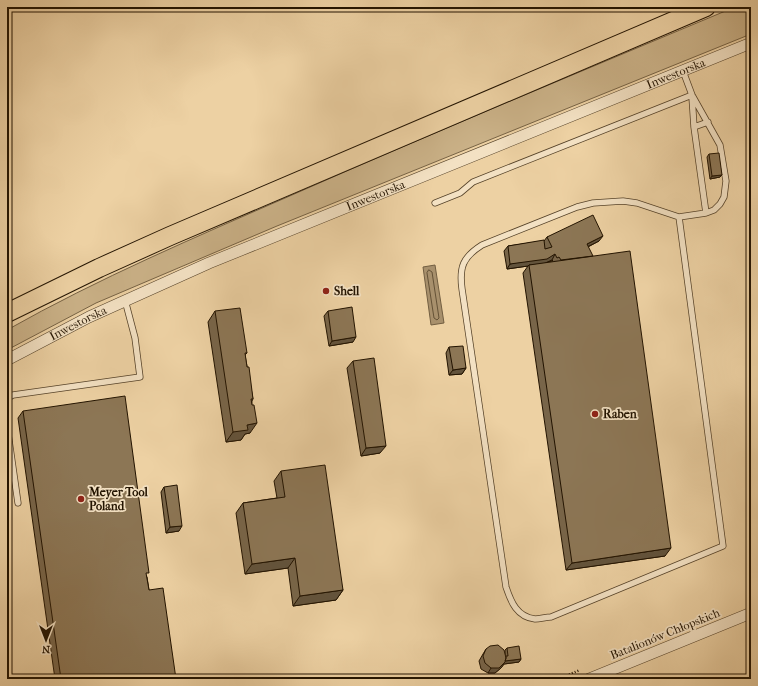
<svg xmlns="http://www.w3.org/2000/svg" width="758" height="686" font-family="'IM FELL French Canon',serif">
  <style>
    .green { fill: #cab187; stroke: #766244 }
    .water { fill: #a8906c; stroke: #725e41 }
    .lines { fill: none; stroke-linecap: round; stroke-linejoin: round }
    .shore { stroke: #655236; stroke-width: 1 }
    .service-casing { stroke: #554229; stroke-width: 7 }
    .minor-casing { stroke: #554229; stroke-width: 12 }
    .primary-casing { stroke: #221300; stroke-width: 20 }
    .path { stroke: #221300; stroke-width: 2.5; stroke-dasharray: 1 2; stroke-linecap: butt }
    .service { stroke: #f3e1c3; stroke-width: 5.5 }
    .minor { stroke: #f3e1c3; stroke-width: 11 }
    .primary { stroke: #edd1a3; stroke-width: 18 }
    .wall { fill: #786549; stroke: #221300; fill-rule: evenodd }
    .shaded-wall { fill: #62533c; stroke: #221300 }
    .building { fill: #8c7655; stroke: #221300 }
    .poi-dot { fill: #8f2418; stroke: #f3e1c3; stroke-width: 1.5 }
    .labels { text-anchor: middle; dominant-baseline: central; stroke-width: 3.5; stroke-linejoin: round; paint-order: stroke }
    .street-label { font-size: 12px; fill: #221300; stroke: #f3e1c3 }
    .poi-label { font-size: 12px; font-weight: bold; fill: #221300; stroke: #f3e1c3; text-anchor: start }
  </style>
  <rect width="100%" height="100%" fill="#edd1a3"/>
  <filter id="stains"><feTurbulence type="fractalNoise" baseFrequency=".005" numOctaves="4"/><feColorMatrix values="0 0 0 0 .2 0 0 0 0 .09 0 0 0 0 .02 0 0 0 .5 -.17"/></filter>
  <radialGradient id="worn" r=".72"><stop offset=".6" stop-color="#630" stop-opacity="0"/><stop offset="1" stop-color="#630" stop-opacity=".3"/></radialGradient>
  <path class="green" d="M 735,7 L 751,7 L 751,34 L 277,226 L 96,303 L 7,350 L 7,330 C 99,278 196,237 292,195 C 439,130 587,69 735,7 Z"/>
  <path class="water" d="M 435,265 L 444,323 L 431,325 L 423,267 Z"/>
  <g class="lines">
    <path class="shore" d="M 429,270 L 432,272 L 439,318 L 437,320 L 434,318 L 427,273 Z"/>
    <defs>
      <path id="service" d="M 692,97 L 694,127 L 706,213
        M 694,127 L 708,122
        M 435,203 L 460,193 L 473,182 L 692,95
        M 679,217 L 723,546 L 551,617 C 546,617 540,619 535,619 C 517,617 511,602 506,587 L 462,289 C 459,267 463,257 482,245 L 577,207 L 593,203 L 623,201 L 637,203 L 679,217 L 706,213 L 714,210 L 720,204 L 724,197 L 726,181 L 720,145 L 692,95 L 683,71
        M 7,398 L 13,395 L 140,377 L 135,338 L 125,300
        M 7,426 L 18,503"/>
      <g id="minor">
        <path id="s1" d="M 7,360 L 89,317 L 209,263 L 751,43"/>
        <path d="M 589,679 L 751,613"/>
      </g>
      <path id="primary" d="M 7,313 L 99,268 L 170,236 L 706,7"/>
    </defs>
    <use href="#service" class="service-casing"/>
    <use href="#minor" class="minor-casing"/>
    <use href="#primary" class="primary-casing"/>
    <path class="path" d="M 558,679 L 580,670"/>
    <use href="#service" class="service"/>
    <use href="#minor" class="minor"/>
    <use href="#primary" class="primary"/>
  </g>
  <path class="wall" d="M 709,154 L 722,175 L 720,177 L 710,179 L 707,157 Z
    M 547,237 L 599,241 L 588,247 L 665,556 L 566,570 L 523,273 L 528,266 L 507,269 L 504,251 L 508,246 L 544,241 ZM 552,260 L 553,261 L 546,262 Z
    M 215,311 L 247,353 L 245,355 L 253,399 L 252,401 L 250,433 L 245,434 L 241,440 L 226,442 L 208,322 Z
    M 328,311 L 353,342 L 329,346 L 324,316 Z
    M 449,347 L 466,368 L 462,374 L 449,375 L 446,353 Z
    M 353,361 L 380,453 L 361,456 L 347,368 Z
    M 23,411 L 147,577 L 149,590 L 176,679 L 55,679 L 18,418 Z
    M 281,471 L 343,590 L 336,600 L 293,606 L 288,568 L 245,574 L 236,513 L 243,503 L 277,498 L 274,481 Z
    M 164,487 L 179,531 L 166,533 L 161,492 Z
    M 507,648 L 521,659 L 519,662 L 504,664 L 501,668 L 495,673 L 488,673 L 481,669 L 479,661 L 483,654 L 486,649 L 505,655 L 505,650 Z"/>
  <path class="shaded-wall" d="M 722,175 L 720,177 L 710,179 L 712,176 Z
    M 603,236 L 599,241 L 583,249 L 587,244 Z
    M 555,254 L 552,260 L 543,264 L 529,265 L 528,266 L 507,269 L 510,264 Z
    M 356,337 L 353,342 L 329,346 L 332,341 Z
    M 466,368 L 462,374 L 449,375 L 453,370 Z
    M 257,423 L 250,433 L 245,434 L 241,440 L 226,442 L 233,432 L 247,425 Z
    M 386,446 L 380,453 L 361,456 L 366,448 Z
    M 182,526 L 179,531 L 166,533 L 170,527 Z
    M 671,548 L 665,556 L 566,570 L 572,563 Z
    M 295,558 L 288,568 L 245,574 L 252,564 Z
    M 343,590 L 336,600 L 293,606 L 300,596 Z
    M 521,659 L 519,662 L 504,664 L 501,668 L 495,673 L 488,673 L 491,668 L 504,661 Z"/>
  <path class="building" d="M 719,153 L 722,175 L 712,176 L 709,154 Z
    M 593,215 L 603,236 L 587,244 L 593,256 L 561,260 L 559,257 L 557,258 L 555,254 L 547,259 L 510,264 L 508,246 L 544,240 L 545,249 L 552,247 L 547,237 Z
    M 630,251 L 671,548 L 572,563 L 529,265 Z
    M 352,307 L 356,337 L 332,341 L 328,311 Z
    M 240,308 L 247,353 L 245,353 L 247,367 L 249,367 L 253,399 L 251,399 L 252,405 L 254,405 L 257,423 L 247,425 L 248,430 L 233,432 L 215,311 Z
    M 463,346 L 466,368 L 453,370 L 449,347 Z
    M 374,358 L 386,446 L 366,448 L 353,361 Z
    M 125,396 L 149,573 L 146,573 L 149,590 L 163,588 L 176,679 L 61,679 L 23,411 Z
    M 325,465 L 343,590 L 300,596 L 295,558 L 252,564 L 243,503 L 285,497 L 281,471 Z
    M 177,485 L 182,526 L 170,527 L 164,487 Z
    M 498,645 L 504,650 L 506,658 L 505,662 L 499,668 L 491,668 L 485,663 L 483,656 L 486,649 L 490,646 Z
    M 519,646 L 521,659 L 505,661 L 506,658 L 506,656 L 508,656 L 507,648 Z"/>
  <g class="poi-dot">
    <circle cx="326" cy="291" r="4"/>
    <circle cx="595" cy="414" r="4"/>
    <circle cx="81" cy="499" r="4"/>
  </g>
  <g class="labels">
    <g class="street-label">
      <text stroke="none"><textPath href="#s1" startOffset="728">Inwestorska</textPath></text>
      <text stroke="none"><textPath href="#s1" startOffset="404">Inwestorska</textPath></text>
      <text stroke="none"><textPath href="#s1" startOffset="80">Inwestorska</textPath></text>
      <text transform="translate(665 634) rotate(-22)">Batalionów Chłopskich</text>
    </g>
    <g class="poi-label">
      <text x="334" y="291">Shell</text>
      <text x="603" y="414">Raben</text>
      <text x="89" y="492">Meyer Tool<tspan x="89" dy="14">Poland</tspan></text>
    </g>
  </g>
  <rect width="758" height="686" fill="none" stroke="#edd1a3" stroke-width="24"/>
  <rect x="8" y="8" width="742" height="670" fill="none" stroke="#221300" stroke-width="2"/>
  <rect x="12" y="12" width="734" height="662" fill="none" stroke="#221300"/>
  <g transform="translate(46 640) rotate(180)" stroke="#f3e1c3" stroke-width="3" paint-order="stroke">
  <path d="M0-3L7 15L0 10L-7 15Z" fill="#221300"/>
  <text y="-6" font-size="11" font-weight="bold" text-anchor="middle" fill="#221300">N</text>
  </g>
  <rect width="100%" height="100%" filter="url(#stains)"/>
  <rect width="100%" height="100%" fill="url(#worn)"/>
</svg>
